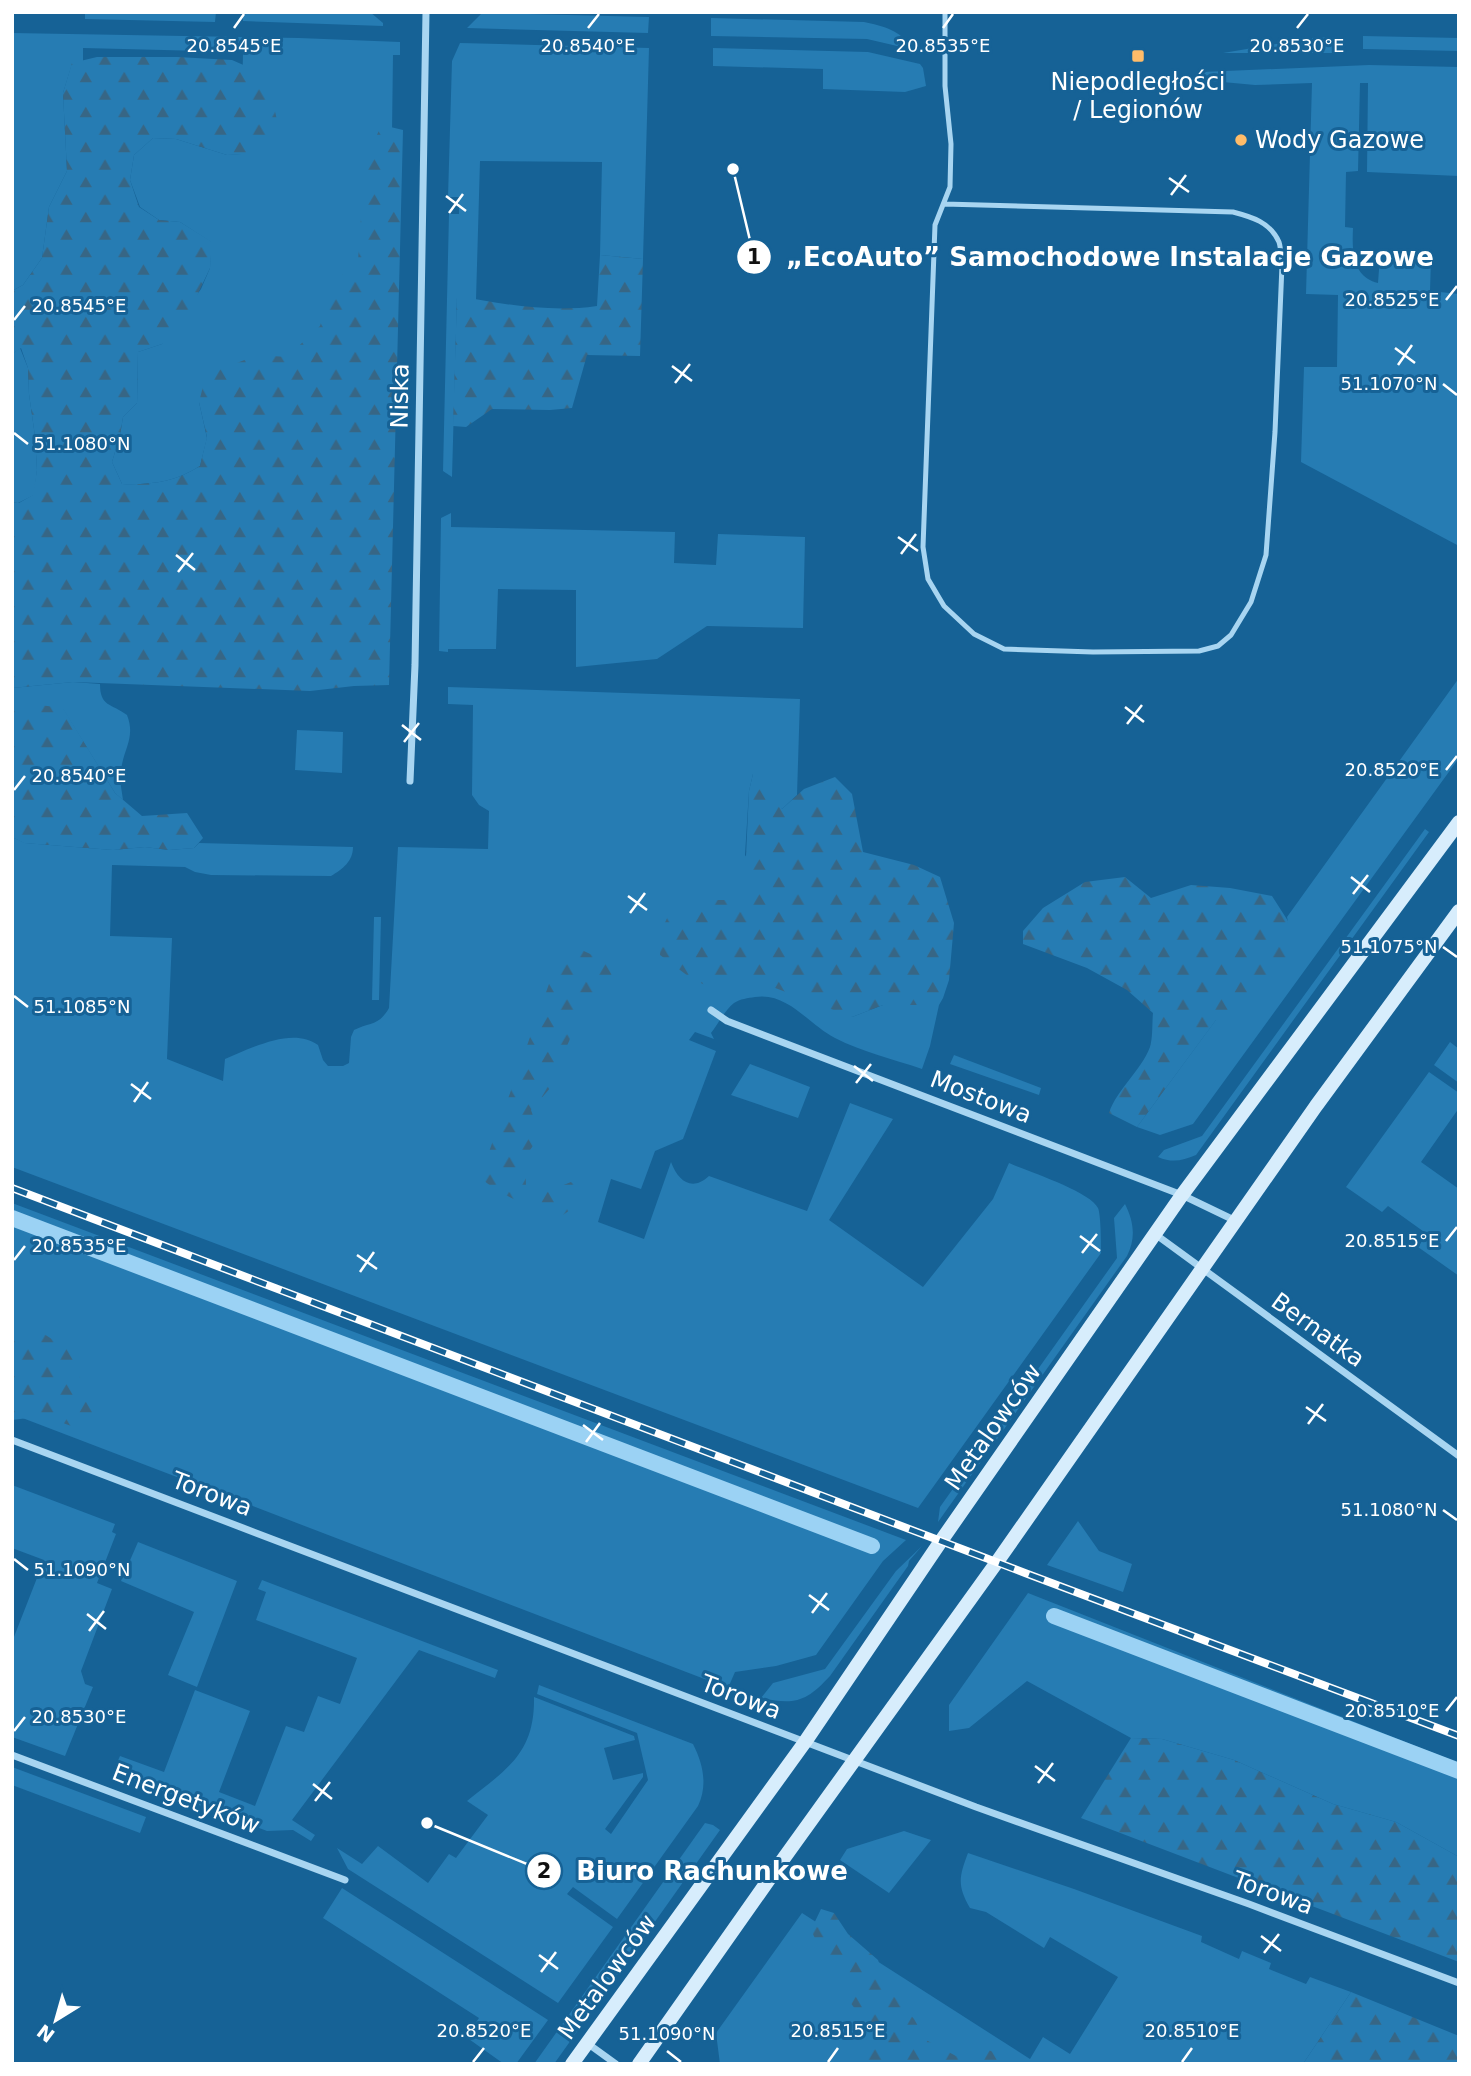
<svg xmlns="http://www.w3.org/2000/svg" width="1471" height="2076" font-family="'DejaVu Sans',sans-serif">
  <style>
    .green { fill: #267cb3 }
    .forest { fill: url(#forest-firs) }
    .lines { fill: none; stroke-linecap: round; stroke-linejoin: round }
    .stream { stroke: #9bd2f4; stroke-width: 16 }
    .lane { stroke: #a8d5f1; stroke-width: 5 }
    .street { stroke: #a8d5f1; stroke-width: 7 }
    .secondary { stroke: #d7edfc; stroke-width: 14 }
    .rail-casing { stroke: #fff; stroke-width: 8 }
    .rail { stroke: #166296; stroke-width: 5; stroke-dasharray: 16; stroke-linecap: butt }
    .ticks { fill: none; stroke: #fff; stroke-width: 2.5 }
    .poi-dot { fill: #ffbc69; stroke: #166296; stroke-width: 2.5 }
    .labels { text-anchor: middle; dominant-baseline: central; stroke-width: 6; stroke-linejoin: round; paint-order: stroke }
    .poi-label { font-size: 24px; fill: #fff; stroke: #166296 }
    .street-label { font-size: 24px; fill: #fff; stroke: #166296 }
    .ticks-label { font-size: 18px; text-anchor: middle; fill: #fff; stroke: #166296; stroke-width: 6; stroke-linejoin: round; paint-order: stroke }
    .leader { fill: none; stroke: #fff; stroke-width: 2.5 }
    .callout-dot { fill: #fff; stroke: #166296; stroke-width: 2.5 }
    .mark-label { font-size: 21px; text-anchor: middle; font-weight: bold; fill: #111 }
    .callout-label { font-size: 26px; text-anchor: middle; font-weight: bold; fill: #fff; stroke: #166296; stroke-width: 6; stroke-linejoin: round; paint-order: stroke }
  </style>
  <defs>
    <pattern id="forest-firs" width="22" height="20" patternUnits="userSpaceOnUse" patternTransform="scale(1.75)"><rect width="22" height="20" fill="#267cb3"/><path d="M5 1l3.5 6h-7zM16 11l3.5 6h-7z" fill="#376685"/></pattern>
  </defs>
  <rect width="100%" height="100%" fill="#166296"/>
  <path class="green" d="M 85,12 L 216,12 L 215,22 L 85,19 Z
    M 243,12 L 370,12 L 383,23 L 383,26 L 243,21 Z
    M 482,13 L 649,17 L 648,33 L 467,28 Z
    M 711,18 L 864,22 C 882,26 903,30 910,49 L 867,39 L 711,36 Z
    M 12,33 L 299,38 L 400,42 L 400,55 L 393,55 L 387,518 L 199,402 L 207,438 L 200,466 C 176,482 150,485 122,484 L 112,462 L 120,435 L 123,417 L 137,403 L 138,352 L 162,344 L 201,289 L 210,268 L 211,242 L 180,222 L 159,220 L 140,207 L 130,180 L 134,155 L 153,138 L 176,139 L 227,155 L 241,154 L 243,52 L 83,48 L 83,61 L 72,64 L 63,93 L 67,171 L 49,207 L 42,258 L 23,285 L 12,291 Z
    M 1363,36 L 1459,38 L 1459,51 L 1363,49 Z
    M 1341,37 L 1342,53 L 1223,53 L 1311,38 Z
    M 460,43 L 649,48 L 643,259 L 600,255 L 602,162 L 480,161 L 476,300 L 457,297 L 452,477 L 443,471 L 449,214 L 459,214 L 459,197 L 448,197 L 452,61 Z
    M 713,48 L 868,52 L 920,64 L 923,68 L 926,86 L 905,92 L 823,89 L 823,69 L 713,66 Z
    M 1369,65 L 1459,67 L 1459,176 L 1367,172 L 1368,83 L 1360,83 L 1358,171 L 1346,172 L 1345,227 L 1353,228 C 1352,250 1352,277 1378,283 L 1380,256 L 1431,259 L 1430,291 L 1459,294 L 1459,546 L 1301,462 L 1304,367 L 1337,367 L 1338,295 L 1306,294 L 1312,83 L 1255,85 L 1201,80 L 1202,72 Z
    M 20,348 L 28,368 L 29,394 L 35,436 L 37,470 L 34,495 L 18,503 L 12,502 L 12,354 Z
    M 451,513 L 451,527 L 675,532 L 674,563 L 716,565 L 718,534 L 805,537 L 803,628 L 707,626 L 657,659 L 576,667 L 576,590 L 498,589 L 496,649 L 448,649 L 448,652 L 439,651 L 441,518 Z
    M 1459,678 L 1459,758 L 1193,1124 L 1160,1135 L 1137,1127 L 1288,922 L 1287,917 Z
    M 73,682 L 100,684 C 100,707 111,703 127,715 C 136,738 123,749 121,771 C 119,780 122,791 123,800 L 115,793 L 63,709 L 12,707 L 12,688 Z
    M 448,687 L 800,699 L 797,795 L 782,809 L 753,774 L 749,791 L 745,855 L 852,1017 L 883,1005 L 939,1005 L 930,1046 L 922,1069 C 893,1059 862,1052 835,1038 C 808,1024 788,992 755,997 C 748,998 740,999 734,1003 C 725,1010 718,1024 711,1033 L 714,1039 L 695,1032 L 689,1040 L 716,1051 L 683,1139 L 655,1151 L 641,1189 L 611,1179 L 598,1222 L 644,1239 L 671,1162 C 678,1181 692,1192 709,1176 L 807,1211 L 850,1103 L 893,1119 L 829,1220 L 923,1287 L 993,1199 L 1009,1163 C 1027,1171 1090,1191 1098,1208 C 1101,1215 1101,1243 1101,1253 L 918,1508 L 12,1167 L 12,837 L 25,843 L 113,850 L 145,847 L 169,850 L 194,848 L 199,843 L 353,847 C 353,861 343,869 331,876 L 211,875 L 195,872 L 185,867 L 112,865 L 110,936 L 172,938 L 167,1059 L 223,1081 L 225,1059 C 250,1049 292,1026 318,1045 L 323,1060 L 328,1066 L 343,1066 L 349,1063 L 351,1037 L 354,1030 C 370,1022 379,1026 389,1008 L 398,847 L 488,849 L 489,811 L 479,805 L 472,795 L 473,705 L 448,704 Z
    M 297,730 L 343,732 L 342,773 L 295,770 Z
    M 1425,829 L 1429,832 L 1196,1155 C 1182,1161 1172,1163 1158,1157 L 1164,1150 L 1202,1136 Z
    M 374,917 L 381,917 L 379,1000 L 372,1000 Z
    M 1450,1042 L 1459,1049 L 1459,1083 L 1434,1065 Z
    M 954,1055 L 1041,1088 L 1039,1095 L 950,1064 Z
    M 750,1064 L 810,1087 L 798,1118 L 731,1095 Z
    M 1429,1072 L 1459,1093 L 1459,1108 L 1421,1162 L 1459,1189 L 1459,1276 L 1418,1247 L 1427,1234 L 1388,1206 L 1382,1212 L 1346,1187 Z
    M 12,1203 L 906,1540 L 883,1561 L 816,1655 L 776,1666 L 735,1672 L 728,1688 L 12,1414 Z
    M 1125,1204 C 1134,1222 1136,1238 1127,1256 L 938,1522 L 940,1507 L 1117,1258 L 1114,1218 Z
    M 12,1485 L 115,1524 L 112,1532 L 116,1534 L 97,1583 L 112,1589 L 81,1671 L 85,1684 L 93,1687 L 65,1756 L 12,1737 L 12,1642 L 44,1560 L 12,1548 Z
    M 1078,1521 L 1099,1551 L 1132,1564 L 1123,1592 L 1047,1565 Z
    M 138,1542 L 237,1581 L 197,1687 L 168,1675 L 194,1612 L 121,1581 Z
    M 922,1546 L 909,1561 L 908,1566 L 830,1676 C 806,1702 795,1705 761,1698 L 773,1683 L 825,1669 L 896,1571 Z
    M 262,1580 L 498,1670 L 495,1678 L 419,1650 L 292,1820 L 315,1835 L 311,1841 L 293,1830 L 267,1831 L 113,1772 L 120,1756 L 164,1772 L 195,1690 L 250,1711 L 219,1792 L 255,1806 L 286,1726 L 304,1732 L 318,1696 L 340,1704 L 357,1658 L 256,1620 L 266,1592 L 258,1589 Z
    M 1028,1593 L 1459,1763 L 1459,1857 L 1396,1822 L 1333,1804 L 1234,1760 L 1162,1739 L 1131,1738 L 1027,1681 L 969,1728 L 949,1731 L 949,1705 Z
    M 539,1685 L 693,1744 C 703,1764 708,1785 698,1806 L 617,1919 L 573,1887 L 567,1894 L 613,1927 L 558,2003 L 348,1869 L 337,1848 L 362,1864 L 378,1846 L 428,1883 L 449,1854 L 456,1858 L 488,1815 L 467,1801 C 507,1769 535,1753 534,1697 L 634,1736 L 635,1740 L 604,1748 L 613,1780 L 643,1773 L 643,1777 L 605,1829 L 611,1834 L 648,1780 L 637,1733 L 537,1694 Z
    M 12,1767 L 146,1817 L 140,1833 L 12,1785 Z
    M 705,1823 L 713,1825 L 720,1830 L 554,2064 L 534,2064 Z
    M 904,1831 L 931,1840 L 889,1893 L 840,1860 L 847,1849 Z
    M 968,1853 L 1074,1889 L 1202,1936 L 1201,1942 L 1239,1959 L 1242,1951 L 1271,1963 L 1269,1969 L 1306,1984 L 1310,1977 L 1351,1992 L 1303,2064 L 720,2064 L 716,2033 L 802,1913 L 1030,2059 L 1043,2037 L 1070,2054 L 1118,1977 L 1050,1937 L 1044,1948 L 986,1912 L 970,1908 C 957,1885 959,1877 968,1853 Z
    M 342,1888 L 548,2020 L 516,2064 L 504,2064 L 466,2037 L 479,2018 L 323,1918 Z"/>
  <path class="forest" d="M 97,57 L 177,57 L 232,60 L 262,73 L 272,98 L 279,129 L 247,154 L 227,155 L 176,139 L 153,138 L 134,155 L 130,180 L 139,207 L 159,220 L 180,222 L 212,242 L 210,268 L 179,334 L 162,344 L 138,352 L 137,403 L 123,417 L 120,435 L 112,462 L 122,484 C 150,485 176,482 200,466 L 207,437 L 199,402 L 206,375 L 257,355 L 287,357 L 320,326 L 329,296 L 342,275 L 358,261 L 365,158 L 382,125 L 403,130 L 389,685 L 354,686 L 310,691 L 73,682 L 12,688 L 12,502 L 19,503 L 33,495 L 37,470 L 35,436 L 29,394 L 28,368 L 21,348 L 12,354 L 12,291 L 23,285 L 42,258 L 49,207 L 67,171 L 63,93 L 72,63 Z
    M 600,255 L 643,259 L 640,356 L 587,355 L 572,408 L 550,410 L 492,409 L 466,427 L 453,426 L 457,296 C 503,304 550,313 597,306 Z
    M 24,703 L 63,708 L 115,793 L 142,816 L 187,813 L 203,838 L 194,848 L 169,850 L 145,847 L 113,850 L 24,843 L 12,837 L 12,707 Z
    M 753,774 L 770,775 L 782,809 L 804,789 L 835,777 L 852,794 L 863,852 L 914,865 L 940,877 L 954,923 L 949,980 L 943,998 L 939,1005 L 883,1005 L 852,1017 L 738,974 L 723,993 L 692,979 L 660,955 L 661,931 L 669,914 L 710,900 L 756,900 L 745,878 L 749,791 Z
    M 1125,877 L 1151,898 L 1191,885 L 1230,888 L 1272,896 L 1288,921 L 1287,941 L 1292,954 L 1287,969 L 1256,996 L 1233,1022 L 1216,1020 L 1137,1127 L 1109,1113 C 1117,1089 1141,1071 1150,1047 C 1153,1037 1152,1024 1153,1013 L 1127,990 L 1087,968 L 1023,944 L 1023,931 L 1043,908 L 1085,882 Z
    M 564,942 L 610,963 L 612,976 L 582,1012 L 566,1048 L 559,1078 L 531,1110 L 540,1136 L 525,1157 L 526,1186 L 537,1192 L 556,1188 L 571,1182 L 585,1191 L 577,1205 L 563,1215 C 534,1208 502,1198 480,1177 Z
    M 12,1324 L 44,1334 L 75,1354 L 83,1391 L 109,1411 L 93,1434 L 44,1416 L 12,1420 Z
    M 1131,1738 L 1162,1739 L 1234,1760 L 1333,1804 L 1396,1822 L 1459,1857 L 1459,1962 L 1081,1818 Z
    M 821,1909 L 834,1913 L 848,1934 L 878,1960 L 887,1988 L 914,2019 L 926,2040 L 956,2056 L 975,2045 L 999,2054 L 1017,2064 L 848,2064 L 872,2048 L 871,2029 L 849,2001 L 832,1964 L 822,1953 L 811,1930 Z
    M 1351,1992 L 1459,2036 L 1459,2064 L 1303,2064 Z"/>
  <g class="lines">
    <path class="stream" d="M 12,1218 L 872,1546
      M 1054,1616 L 1459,1771"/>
    <path class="lane" d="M 944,204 L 1233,212 C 1252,217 1270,222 1279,242 C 1281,248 1281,258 1282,265 L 1275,432 L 1266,555 L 1251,602 L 1231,635 L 1218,646 L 1199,651 L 1093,652 L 1004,649 L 974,634 L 944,606 L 928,579 L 923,547 L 935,225 L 950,187 L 951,144 L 945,86 L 945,12"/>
    <path class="street" d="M 410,781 L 415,665 L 426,12
      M 711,1010 L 727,1021 L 1182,1195 L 1236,1221
      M 1155,1234 L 1459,1456
      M 12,1440 L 976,1807 L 1249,1904 L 1459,1983
      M 12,1755 L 345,1880
      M 587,2043 L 616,2064"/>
    <path class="secondary" d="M 572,2064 L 805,1742 L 941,1541 L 1182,1195 L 1459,822
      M 639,2064 L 784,1858 L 997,1562 L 1316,1106 L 1459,911"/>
    <defs>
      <path id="rail" d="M 12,1188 L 1025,1573 L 1459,1736"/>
    </defs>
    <use href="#rail" class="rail-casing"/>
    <use href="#rail" class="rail"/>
  </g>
  <path class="ticks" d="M 234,28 L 244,14M 588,28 L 599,14M 943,28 L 953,14M 1297,28 L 1308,14M 1169,178 L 1189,192M 1171,195 L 1186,175M 446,196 L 466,211M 449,213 L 463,194M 1446,300 L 1457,286M 14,320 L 25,306M 1395,348 L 1415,363M 1398,365 L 1412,345M 672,366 L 692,381M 675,383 L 690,364M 1443,384 L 1457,395M 14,433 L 28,444M 898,537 L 918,551M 901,554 L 916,534M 176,555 L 195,570M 178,572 L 193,553M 1125,707 L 1144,722M 1127,724 L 1142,705M 402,725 L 421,740M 404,742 L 419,723M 1446,770 L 1457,756M 14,790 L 25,776M 1351,877 L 1370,892M 1353,894 L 1368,875M 628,896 L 647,910M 630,913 L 645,893M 1443,947 L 1457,957M 14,996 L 28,1007M 854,1066 L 873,1081M 856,1083 L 871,1064M 131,1084 L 151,1099M 134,1102 L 148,1082M 1080,1236 L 1100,1251M 1446,1241 L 1457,1227M 1082,1253 L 1097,1234M 357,1255 L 377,1269M 14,1260 L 25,1246M 360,1272 L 374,1252M 1306,1407 L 1326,1421M 1308,1424 L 1323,1404M 583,1425 L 603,1440M 586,1442 L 600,1423M 1443,1510 L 1457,1520M 14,1559 L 28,1570M 809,1595 L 829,1610M 812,1613 L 827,1593M 87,1614 L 106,1629M 89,1631 L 104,1611M 1446,1711 L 1457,1697M 14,1731 L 25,1717M 1035,1766 L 1055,1781M 1038,1783 L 1053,1763M 313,1784 L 332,1799M 315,1801 L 330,1782M 1261,1936 L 1281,1951M 1264,1953 L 1279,1934M 539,1955 L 558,1969M 541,1972 L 556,1952M 667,2051 L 681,2062M 473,2062 L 484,2048M 828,2062 L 838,2048M 1182,2062 L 1192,2048"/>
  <g class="poi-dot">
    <rect x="1131" y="49" width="14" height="14" rx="3.5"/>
    <circle cx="1241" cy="140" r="7"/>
  </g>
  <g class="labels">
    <g class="poi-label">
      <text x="1138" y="82">Niepodległości<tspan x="1138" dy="28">/ Legionów</tspan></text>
      <text x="1255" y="140" text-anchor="start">Wody Gazowe</text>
    </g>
    <g class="street-label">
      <text transform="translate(400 396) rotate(-89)">Niska</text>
      <text transform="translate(981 1097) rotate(21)">Mostowa</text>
      <text transform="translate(1318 1330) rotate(36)">Bernatka</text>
      <text transform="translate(993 1427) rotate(-55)">Metalowców</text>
      <text transform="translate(212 1494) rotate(21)">Torowa</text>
      <text transform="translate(741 1697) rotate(21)">Torowa</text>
      <text transform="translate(186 1799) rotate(21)">Energetyków</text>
      <text transform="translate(1273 1893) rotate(20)">Torowa</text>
      <text transform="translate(607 1977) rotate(-54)">Metalowców</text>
    </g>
  </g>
  <g class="ticks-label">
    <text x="234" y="52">20.8545°E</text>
    <text x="588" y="52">20.8540°E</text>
    <text x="943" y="52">20.8535°E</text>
    <text x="1297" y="52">20.8530°E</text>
    <text x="1392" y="306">20.8525°E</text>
    <text x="79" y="312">20.8545°E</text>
    <text x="1389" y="390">51.1070°N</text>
    <text x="82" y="450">51.1080°N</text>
    <text x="1392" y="776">20.8520°E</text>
    <text x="79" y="782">20.8540°E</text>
    <text x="1389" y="953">51.1075°N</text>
    <text x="82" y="1013">51.1085°N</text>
    <text x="1392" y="1247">20.8515°E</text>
    <text x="79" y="1252">20.8535°E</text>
    <text x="1389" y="1516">51.1080°N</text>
    <text x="82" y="1576">51.1090°N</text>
    <text x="1392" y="1717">20.8510°E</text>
    <text x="79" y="1723">20.8530°E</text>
    <text x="484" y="2037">20.8520°E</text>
    <text x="838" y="2037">20.8515°E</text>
    <text x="1192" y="2037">20.8510°E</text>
    <text x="667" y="2040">51.1090°N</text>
  </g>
  <path class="leader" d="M733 169L754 257M427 1823L544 1871"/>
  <g class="callout-dot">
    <circle cx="733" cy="169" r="7"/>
    <circle cx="427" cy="1823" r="7"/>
    <circle cx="754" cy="257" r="18"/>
    <circle cx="544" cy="1871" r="18"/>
  </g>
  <g class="mark-label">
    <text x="754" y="264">1</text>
    <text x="544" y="1878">2</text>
  </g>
  <g class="callout-label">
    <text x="1110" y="266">„EcoAuto” Samochodowe Instalacje Gazowe</text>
    <text x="712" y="1880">Biuro Rachunkowe</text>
  </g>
  <rect width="1471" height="2076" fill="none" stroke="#ffffff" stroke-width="28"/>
  <g transform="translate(56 2020) rotate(217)" stroke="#166296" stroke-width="5" paint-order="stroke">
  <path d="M0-5L12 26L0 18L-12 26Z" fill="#ffffff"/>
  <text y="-10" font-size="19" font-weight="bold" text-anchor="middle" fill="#ffffff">N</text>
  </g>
</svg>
